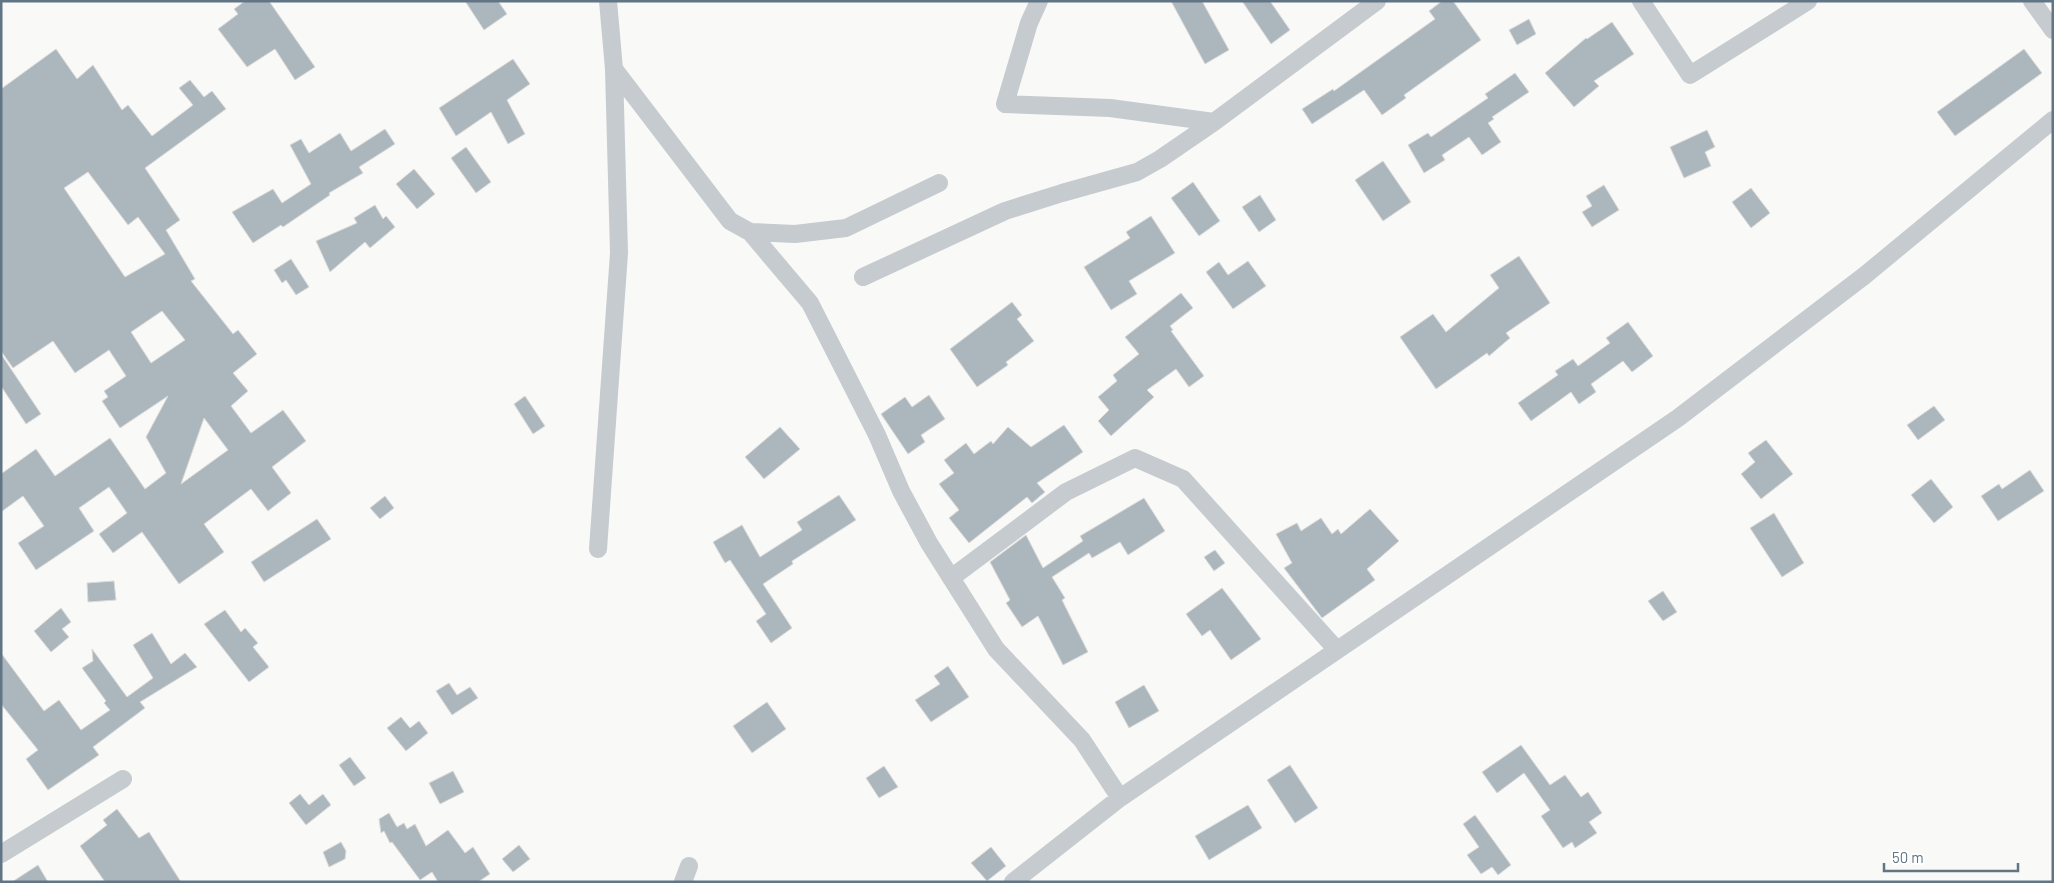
<svg xmlns="http://www.w3.org/2000/svg" width="2054" height="883" font-family="Barlow,sans-serif">
  <style>
    .building { fill: #acb6bd; stroke: #dbdbd9; fill-rule: evenodd }
    .lines { fill: none; stroke-linecap: round; stroke-linejoin: round }
    .minor { stroke: #c6cbcf; stroke-width: 18 }
  </style>
  <rect width="100%" height="100%" fill="#f9f9f7"/>
  <path class="building" d="M 245,1 L 269,1 L 315,67 L 295,80 L 275,49 L 247,67 L 218,29 L 238,14 L 234,9 Z
    M 465,1 L 498,1 L 507,14 L 484,30 Z
    M 1171,1 L 1202,1 L 1229,50 L 1205,64 Z
    M 1242,1 L 1270,1 L 1290,30 L 1271,44 Z
    M 1442,1 L 1453,1 L 1481,40 L 1404,95 L 1406,98 L 1382,115 L 1364,90 L 1312,124 L 1302,109 L 1333,89 L 1334,91 L 1435,19 L 1429,11 Z
    M 1529,19 L 1536,34 L 1517,45 L 1509,30 Z
    M 1612,22 L 1634,54 L 1594,81 L 1599,86 L 1574,107 L 1545,73 L 1586,38 L 1587,39 Z
    M 56,49 L 77,79 L 93,65 L 122,110 L 128,105 L 152,136 L 193,105 L 179,88 L 190,80 L 204,97 L 212,91 L 226,109 L 145,168 L 180,220 L 166,230 L 195,279 L 191,281 L 233,334 L 238,330 L 257,354 L 233,373 L 248,391 L 231,406 L 251,433 L 283,410 L 306,441 L 272,467 L 291,493 L 268,511 L 251,489 L 204,524 L 224,552 L 179,584 L 142,532 L 113,553 L 99,534 L 127,513 L 109,487 L 79,508 L 94,531 L 36,570 L 18,543 L 44,526 L 23,496 L 1,512 L 1,474 L 36,449 L 55,476 L 110,438 L 145,489 L 166,473 L 146,437 L 168,396 L 120,428 L 102,401 L 108,397 L 104,391 L 126,376 L 109,350 L 75,373 L 53,341 L 13,368 L 1,351 L 1,89 ZM 88,172 L 128,225 L 138,217 L 165,254 L 125,277 L 64,188 ZM 162,311 L 185,340 L 151,363 L 131,332 ZM 204,418 L 228,450 L 181,484 Z
    M 2024,49 L 2042,73 L 1955,136 L 1937,112 Z
    M 513,59 L 530,84 L 507,100 L 525,134 L 508,144 L 491,112 L 456,136 L 439,108 Z
    M 1515,73 L 1529,92 L 1492,117 L 1494,119 L 1488,123 L 1501,142 L 1482,155 L 1469,137 L 1442,155 L 1445,160 L 1424,173 L 1408,145 L 1428,133 L 1431,137 L 1488,98 L 1485,94 Z
    M 385,129 L 395,144 L 359,167 L 363,173 L 329,193 L 330,195 L 283,227 L 281,225 L 253,243 L 232,212 L 273,189 L 282,203 L 311,184 L 290,145 L 301,139 L 309,153 L 340,133 L 351,151 Z
    M 1707,130 L 1715,147 L 1705,152 L 1711,166 L 1684,178 L 1670,147 Z
    M 466,147 L 491,182 L 476,193 L 451,158 Z
    M 1383,161 L 1411,202 L 1383,221 L 1355,180 Z
    M 414,169 L 435,194 L 417,209 L 396,184 Z
    M 1193,182 L 1220,221 L 1199,236 L 1171,198 Z
    M 1604,185 L 1619,210 L 1592,227 L 1582,212 L 1592,206 L 1586,196 Z
    M 1751,188 L 1770,213 L 1751,228 L 1732,202 Z
    M 1260,195 L 1276,220 L 1259,232 L 1242,207 Z
    M 375,205 L 383,219 L 386,216 L 395,227 L 370,248 L 365,242 L 330,272 L 316,241 L 357,223 L 354,218 Z
    M 1151,216 L 1175,253 L 1129,281 L 1137,294 L 1111,310 L 1084,267 L 1130,238 L 1126,232 Z
    M 1519,256 L 1550,303 L 1506,333 L 1510,338 L 1489,356 L 1487,353 L 1436,389 L 1400,337 L 1433,314 L 1446,332 L 1499,288 L 1490,275 Z
    M 291,259 L 309,287 L 296,295 L 286,280 L 282,283 L 274,270 Z
    M 1248,261 L 1266,286 L 1233,309 L 1206,272 L 1219,262 L 1228,275 Z
    M 1181,293 L 1193,308 L 1170,326 L 1173,330 L 1171,331 L 1204,376 L 1189,387 L 1176,369 L 1147,390 L 1154,397 L 1111,436 L 1098,421 L 1109,410 L 1098,397 L 1117,381 L 1113,375 L 1139,354 L 1125,337 Z
    M 1012,302 L 1022,315 L 1017,319 L 1034,341 L 1006,362 L 1008,365 L 977,387 L 950,349 Z
    M 1628,322 L 1653,356 L 1632,372 L 1623,361 L 1591,384 L 1596,392 L 1579,404 L 1571,392 L 1531,421 L 1518,403 L 1558,375 L 1555,371 L 1573,359 L 1578,366 L 1610,343 L 1606,338 Z
    M 1,354 L 41,414 L 26,424 L 1,386 Z
    M 929,395 L 945,419 L 921,435 L 925,442 L 908,454 L 881,414 L 905,397 L 912,407 Z
    M 525,396 L 545,426 L 533,434 L 514,404 Z
    M 1934,406 L 1945,420 L 1918,440 L 1907,425 Z
    M 1064,425 L 1083,452 L 1037,483 L 1045,492 L 1032,503 L 1027,497 L 969,543 L 949,518 L 959,510 L 939,484 L 954,473 L 944,460 L 966,443 L 974,454 L 991,441 L 993,444 L 1008,427 L 1031,447 Z
    M 780,427 L 800,449 L 764,479 L 745,457 Z
    M 1766,440 L 1793,474 L 1761,499 L 1741,474 L 1755,462 L 1748,453 Z
    M 2030,470 L 2044,491 L 1998,521 L 1981,496 L 1999,484 L 2002,489 Z
    M 1931,479 L 1953,507 L 1934,523 L 1911,495 Z
    M 839,495 L 856,520 L 792,561 L 793,564 L 763,584 L 792,628 L 771,643 L 756,621 L 766,614 L 730,560 L 725,563 L 713,542 L 742,525 L 760,557 L 802,530 L 797,522 Z
    M 385,496 L 394,508 L 380,519 L 370,508 Z
    M 1144,498 L 1165,531 L 1128,555 L 1120,542 L 1092,558 L 1089,553 L 1052,577 L 1065,598 L 1062,600 L 1088,652 L 1063,665 L 1038,616 L 1022,627 L 1006,603 L 1010,600 L 990,562 L 1026,535 L 1043,568 L 1083,541 L 1080,536 Z
    M 1370,509 L 1399,541 L 1367,569 L 1375,580 L 1322,618 L 1284,568 L 1292,563 L 1276,534 L 1297,523 L 1301,531 L 1321,518 L 1332,534 L 1338,529 L 1341,534 Z
    M 1774,513 L 1804,563 L 1782,577 L 1750,528 Z
    M 317,519 L 331,539 L 264,582 L 251,562 Z
    M 1215,550 L 1225,563 L 1214,571 L 1204,557 Z
    M 114,581 L 116,600 L 88,602 L 87,583 Z
    M 1222,588 L 1261,639 L 1231,660 L 1210,630 L 1202,636 L 1186,614 Z
    M 1663,591 L 1677,612 L 1663,621 L 1648,601 Z
    M 61,608 L 71,622 L 62,629 L 69,637 L 51,652 L 34,631 Z
    M 225,610 L 241,632 L 245,628 L 258,643 L 253,647 L 269,667 L 249,682 L 204,624 Z
    M 152,633 L 171,664 L 185,653 L 197,667 L 140,702 L 145,708 L 93,747 L 99,755 L 48,790 L 26,759 L 38,750 L 1,704 L 1,653 L 44,711 L 59,700 L 81,730 L 110,710 L 104,703 L 106,701 L 82,668 L 93,661 L 92,649 L 127,697 L 153,678 L 133,645 Z
    M 948,666 L 969,697 L 931,722 L 915,700 L 940,684 L 934,676 Z
    M 449,683 L 457,695 L 470,687 L 478,698 L 452,715 L 436,691 Z
    M 1144,685 L 1159,711 L 1129,728 L 1115,702 Z
    M 767,702 L 786,729 L 752,753 L 733,726 Z
    M 401,717 L 410,728 L 419,721 L 428,733 L 406,751 L 387,728 Z
    M 1521,745 L 1550,785 L 1565,775 L 1581,797 L 1588,792 L 1602,813 L 1589,822 L 1597,833 L 1575,848 L 1572,842 L 1563,848 L 1541,816 L 1550,810 L 1524,773 L 1497,793 L 1482,772 Z
    M 350,757 L 366,778 L 354,786 L 339,765 Z
    M 1290,765 L 1318,808 L 1295,823 L 1267,780 Z
    M 884,766 L 898,787 L 879,798 L 866,778 Z
    M 453,771 L 464,792 L 440,804 L 429,783 Z
    M 300,794 L 309,805 L 323,794 L 331,805 L 306,825 L 289,803 Z
    M 1248,805 L 1262,828 L 1209,860 L 1195,836 Z
    M 117,809 L 139,838 L 149,832 L 181,882 L 105,882 L 80,846 L 107,825 L 103,820 Z
    M 389,813 L 397,827 L 404,823 L 407,829 L 415,824 L 426,846 L 448,830 L 465,853 L 473,847 L 490,874 L 478,882 L 438,882 L 432,872 L 420,880 L 392,842 L 390,843 L 384,831 L 381,833 L 379,819 Z
    M 1475,815 L 1511,865 L 1498,875 L 1492,867 L 1481,874 L 1467,855 L 1479,847 L 1463,824 Z
    M 341,842 L 346,851 L 345,859 L 329,867 L 323,852 Z
    M 519,845 L 530,859 L 513,872 L 502,859 Z
    M 991,847 L 1006,866 L 987,881 L 971,863 Z
    M 38,865 L 48,882 L 12,882 Z"/>
  <g class="lines">
    <path class="minor" d="M 1039,1 L 1029,23 L 1005,104 L 1110,108 L 1214,122 L 1377,1
      M 1641,1 L 1690,75 L 1808,1
      M 2032,1 L 2053,30
      M 614,69 L 730,221 L 750,232 L 795,234 L 846,228 L 939,183
      M 750,232 L 810,303 L 877,435 L 901,491 L 929,543 L 996,649 L 1082,740 L 1120,798
      M 863,277 L 1005,211 L 1062,193 L 1137,172 L 1160,159 L 1214,122
      M 598,549 L 619,253 L 614,69 L 608,1
      M 951,578 L 1066,492 L 1135,458 L 1183,479 L 1337,650
      M 1,854 L 123,779
      M 683,882 L 689,866
      M 1013,882 L 1120,798 L 1678,418 L 1864,276 L 2053,120"/>
  </g>
  <rect width="2054" height="883" fill="none" stroke="#617585" stroke-width="5"/>
  <path d="M1884 863v8h134v-8" fill="none" stroke="#617585" stroke-width="2.5"/>
  <text x="1892" y="863" font-size="15" fill="#617585" stroke="#ffffff" stroke-width="4" paint-order="stroke">50 m</text>
</svg>
